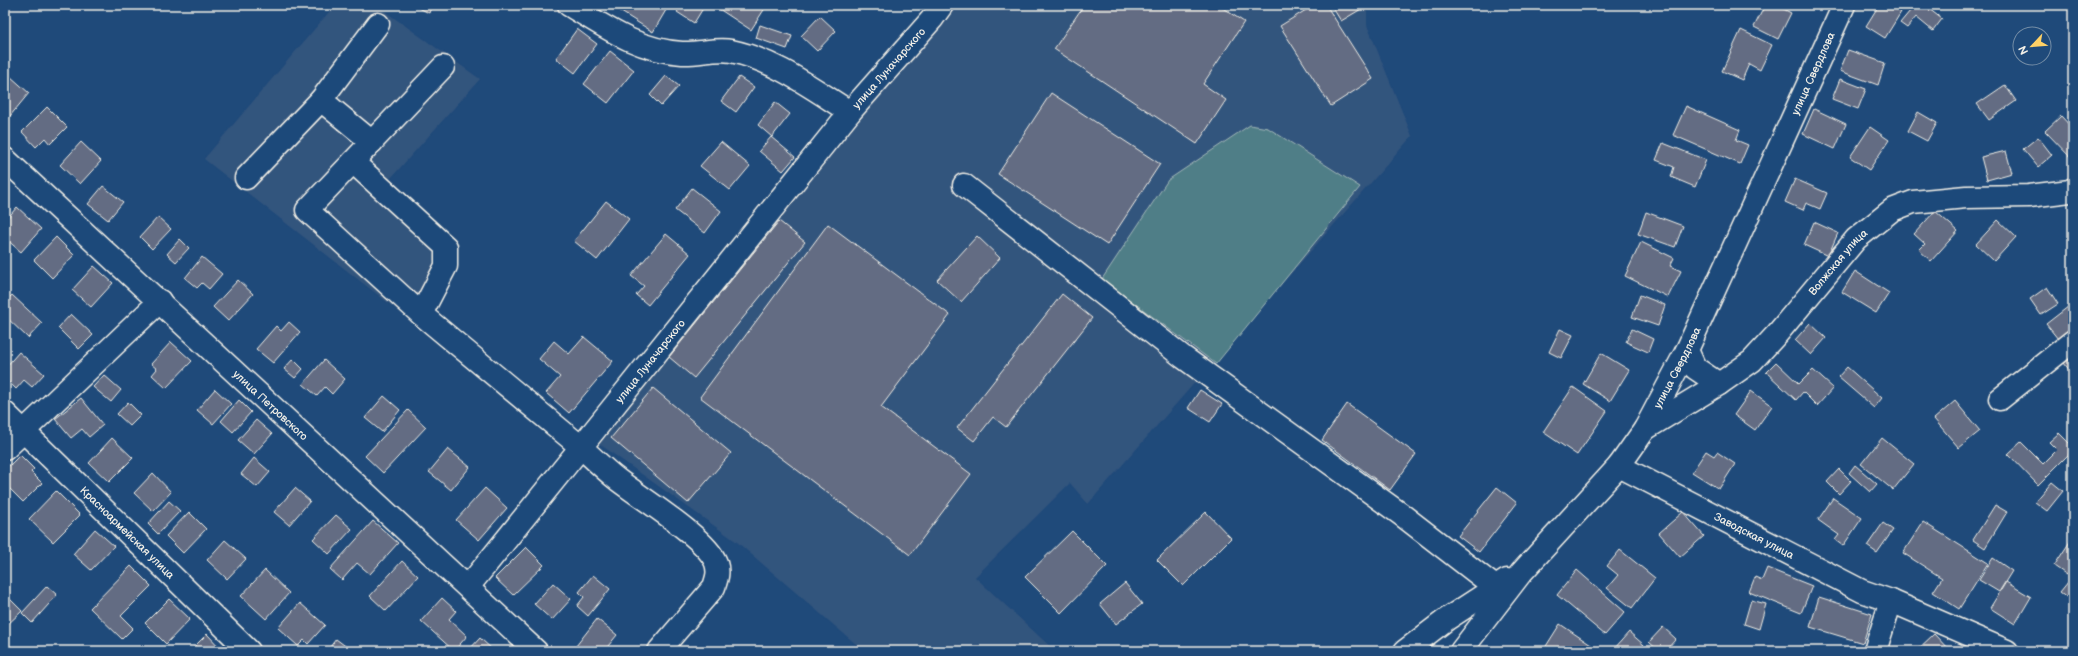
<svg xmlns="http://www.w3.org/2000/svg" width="2078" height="656" font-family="'Balsamiq Sans',sans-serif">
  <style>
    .built { fill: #33547d }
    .green { fill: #507e87; stroke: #a2b8b8 }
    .building { fill: #636c83; stroke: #f4f1e8 }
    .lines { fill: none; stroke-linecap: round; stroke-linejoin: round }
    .minor-casing { stroke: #f4f1e8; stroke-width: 25 }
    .highway-casing { stroke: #f4f1e8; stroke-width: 25 }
    .minor { stroke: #1f4a7a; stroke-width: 22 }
    .highway { stroke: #1f4a7a; stroke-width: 22 }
    .labels { text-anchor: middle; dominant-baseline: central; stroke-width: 3; stroke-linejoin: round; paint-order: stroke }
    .street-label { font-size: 11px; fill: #f4f1e8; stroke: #1f4a7a }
  </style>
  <rect width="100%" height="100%" fill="#1f4a7a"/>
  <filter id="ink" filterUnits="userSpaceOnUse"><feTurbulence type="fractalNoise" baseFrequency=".025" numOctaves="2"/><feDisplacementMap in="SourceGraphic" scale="8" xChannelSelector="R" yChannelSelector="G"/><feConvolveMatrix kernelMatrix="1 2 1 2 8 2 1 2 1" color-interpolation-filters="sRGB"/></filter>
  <g filter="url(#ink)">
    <path class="built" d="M 335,5 L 376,5 L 480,79 L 390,179 L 458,248 L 405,316 L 204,159 Z
      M 954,5 L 1367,5 L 1367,25 L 1412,136 L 1088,504 L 1070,483 L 975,577 L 1055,651 L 864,651 L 737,542 L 598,443 L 782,212 Z"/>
    <path class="green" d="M 1250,125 L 1268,128 L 1360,187 L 1216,364 L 1102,279 L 1168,180 Z"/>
    <path class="building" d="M 413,5 L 432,5 L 429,13 Z
      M 621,5 L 669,5 L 653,32 L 618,10 Z
      M 682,5 L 705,5 L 694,23 L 677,12 Z
      M 722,5 L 767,5 L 751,30 L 719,9 Z
      M 1084,5 L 1218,5 L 1244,22 L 1203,84 L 1226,100 L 1197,144 L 1054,49 Z
      M 1314,5 L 1326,5 L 1373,79 L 1331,106 L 1280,26 Z
      M 1331,5 L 1368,5 L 1341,21 Z
      M 1765,5 L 1776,5 L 1791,13 L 1778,39 L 1754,27 Z
      M 1879,5 L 1890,5 L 1901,12 L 1885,38 L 1866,26 Z
      M 1915,5 L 1924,5 L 1942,19 L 1933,31 L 1916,17 L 1907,28 L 1900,23 Z
      M 820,16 L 836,31 L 817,51 L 801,36 Z
      M 760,25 L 792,36 L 787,49 L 756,38 Z
      M 577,29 L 597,44 L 575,73 L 556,58 Z
      M 1741,30 L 1772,45 L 1760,70 L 1749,64 L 1742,80 L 1722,71 Z
      M 1848,50 L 1885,63 L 1878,85 L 1840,71 Z
      M 610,51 L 634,70 L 608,103 L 584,84 Z
      M 10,76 L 29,93 L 10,116 L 5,111 L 5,81 Z
      M 666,76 L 679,86 L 661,106 L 650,95 Z
      M 739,77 L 754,87 L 736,112 L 721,101 Z
      M 1840,79 L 1866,89 L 1858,109 L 1832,99 Z
      M 2005,85 L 2016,101 L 1989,120 L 1977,104 Z
      M 1051,93 L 1160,164 L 1107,245 L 998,174 Z
      M 775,102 L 790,114 L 772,137 L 758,125 Z
      M 1686,106 L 1740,130 L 1736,140 L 1748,145 L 1740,164 L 1673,135 Z
      M 47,107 L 67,127 L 50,144 L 45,138 L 36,147 L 22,132 Z
      M 1814,109 L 1846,124 L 1835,149 L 1803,134 Z
      M 1918,112 L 1937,123 L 1927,141 L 1908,131 Z
      M 2061,116 L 2073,129 L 2073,160 L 2045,131 Z
      M 1870,127 L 1889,140 L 1869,170 L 1850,157 Z
      M 771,137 L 795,157 L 783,171 L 759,151 Z
      M 2038,137 L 2052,155 L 2038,167 L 2023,149 Z
      M 81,142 L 101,161 L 80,184 L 60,165 Z
      M 721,142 L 750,166 L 730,190 L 700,166 Z
      M 1663,143 L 1706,160 L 1695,187 L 1671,177 L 1674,167 L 1656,160 Z
      M 2006,151 L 2012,173 L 1987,180 L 1981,157 Z
      M 1795,179 L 1827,193 L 1820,209 L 1806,203 L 1803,210 L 1785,202 Z
      M 103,186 L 123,202 L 108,220 L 88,204 Z
      M 692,188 L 721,211 L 705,233 L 675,210 Z
      M 606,201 L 629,219 L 597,260 L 574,241 Z
      M 17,207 L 41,229 L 21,252 L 5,238 L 5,221 Z
      M 1935,211 L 1958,231 L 1931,261 L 1919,250 L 1925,244 L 1914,234 Z
      M 1646,212 L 1683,226 L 1675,247 L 1638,234 Z
      M 158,217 L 171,229 L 152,249 L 140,237 Z
      M 1998,220 L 2016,237 L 1994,261 L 1976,244 Z
      M 779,221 L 805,242 L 694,378 L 669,357 Z
      M 1814,222 L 1838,233 L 1828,256 L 1804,245 Z
      M 828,224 L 950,315 L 881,407 L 971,474 L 910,555 L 700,397 Z
      M 666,234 L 690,254 L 648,305 L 636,295 L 644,286 L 631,276 Z
      M 977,236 L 1000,258 L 961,302 L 937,280 Z
      M 56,237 L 74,255 L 52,278 L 34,260 Z
      M 180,239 L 189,248 L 176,262 L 167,254 Z
      M 1641,242 L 1674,258 L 1670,266 L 1681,271 L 1668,297 L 1625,276 Z
      M 202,257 L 222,274 L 209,289 L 202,283 L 197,288 L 185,278 Z
      M 94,266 L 113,283 L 91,307 L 72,290 Z
      M 1855,271 L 1889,293 L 1876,313 L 1842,292 Z
      M 238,280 L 253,294 L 228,321 L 213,307 Z
      M 2047,287 L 2058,304 L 2041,315 L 2030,299 Z
      M 1062,294 L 1092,318 L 1006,427 L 993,417 L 974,441 L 957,428 Z
      M 12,295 L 42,323 L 28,338 L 5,316 L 5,302 Z
      M 1640,295 L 1665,305 L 1658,326 L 1632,317 Z
      M 2073,303 L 2073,328 L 2058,339 L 2046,324 Z
      M 71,314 L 93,335 L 79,349 L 58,328 Z
      M 289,322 L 300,332 L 273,363 L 256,349 L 276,326 L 281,331 Z
      M 1810,323 L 1826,338 L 1811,355 L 1795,340 Z
      M 1560,329 L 1573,335 L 1561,358 L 1549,352 Z
      M 1632,329 L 1653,339 L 1648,352 L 1626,342 Z
      M 584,337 L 613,361 L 569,413 L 546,393 L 560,377 L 539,359 L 554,341 L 569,354 Z
      M 171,342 L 192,361 L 166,388 L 152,375 L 157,369 L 151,364 Z
      M 19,352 L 44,374 L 32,387 L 24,380 L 16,389 L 5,378 L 5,368 Z
      M 1601,353 L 1629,370 L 1610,401 L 1583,384 Z
      M 2073,357 L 2073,375 L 2064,363 Z
      M 293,359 L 303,369 L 295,378 L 284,369 Z
      M 324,360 L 345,379 L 332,394 L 325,387 L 317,396 L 303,384 Z
      M 1776,362 L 1799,384 L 1813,370 L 1833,388 L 1817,406 L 1803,392 L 1796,400 L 1766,372 Z
      M 1847,367 L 1882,398 L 1874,408 L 1838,377 Z
      M 104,375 L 121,390 L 111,402 L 93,387 Z
      M 1573,387 L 1607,411 L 1577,455 L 1543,432 Z
      M 653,388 L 731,453 L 688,503 L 611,438 Z
      M 215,389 L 231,404 L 213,424 L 197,410 Z
      M 1200,390 L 1222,404 L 1210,422 L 1188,408 Z
      M 1751,391 L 1772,406 L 1755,430 L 1734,415 Z
      M 384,396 L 400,410 L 382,432 L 365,418 Z
      M 81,398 L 103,425 L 89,437 L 82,429 L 71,438 L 55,419 Z
      M 239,400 L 251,412 L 233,432 L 221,421 Z
      M 1955,401 L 1980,431 L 1959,448 L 1934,419 Z
      M 128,402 L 141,415 L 130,426 L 117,414 Z
      M 1347,404 L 1416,454 L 1390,490 L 1322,440 Z
      M 408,410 L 426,427 L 383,473 L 365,456 Z
      M 256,420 L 272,434 L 254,454 L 238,440 Z
      M 2059,433 L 2073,447 L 2073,450 L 2038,485 L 2008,454 L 2021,442 L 2043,464 L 2057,450 L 2049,442 Z
      M 112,438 L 133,458 L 109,482 L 89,463 Z
      M 1882,438 L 1914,464 L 1893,490 L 1861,464 Z
      M 448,449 L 470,467 L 451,490 L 429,472 Z
      M 1706,451 L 1714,456 L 1717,452 L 1735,464 L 1719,489 L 1692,472 Z
      M 20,455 L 34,469 L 31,472 L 42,483 L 23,502 L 5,484 L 5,470 Z
      M 254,458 L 270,472 L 257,487 L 241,474 Z
      M 1855,465 L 1877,484 L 1870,492 L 1849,473 Z
      M 1839,469 L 1851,481 L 1839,494 L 1827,482 Z
      M 153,473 L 171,492 L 153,511 L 134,493 Z
      M 2052,482 L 2063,491 L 2047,511 L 2035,502 Z
      M 1497,487 L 1517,503 L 1479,552 L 1458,536 Z
      M 295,488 L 310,501 L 289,525 L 274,512 Z
      M 485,488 L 507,508 L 479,540 L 456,520 Z
      M 56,491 L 80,515 L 53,542 L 29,519 Z
      M 1833,498 L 1862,518 L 1843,546 L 1835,540 L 1839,535 L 1818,520 Z
      M 169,501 L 180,511 L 158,534 L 148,524 Z
      M 1995,505 L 2007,512 L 1985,548 L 1973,540 Z
      M 189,512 L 206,529 L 183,553 L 166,536 Z
      M 1206,512 L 1231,538 L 1183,586 L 1157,560 Z
      M 1683,512 L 1704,536 L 1680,557 L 1659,533 Z
      M 336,515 L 352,529 L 329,554 L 313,539 Z
      M 373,521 L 398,543 L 370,574 L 357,563 L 342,580 L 330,569 Z
      M 1923,522 L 1988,563 L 1959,609 L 1933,592 L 1942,578 L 1903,553 Z
      M 1883,523 L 1893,530 L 1877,553 L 1867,546 Z
      M 95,529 L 114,546 L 91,570 L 73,554 Z
      M 1072,531 L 1107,566 L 1061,613 L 1025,577 Z
      M 225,540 L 246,559 L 227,579 L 207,560 Z
      M 2071,540 L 2073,541 L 2073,566 L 2067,575 L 2054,566 Z
      M 526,547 L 544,565 L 513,595 L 495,578 Z
      M 1620,550 L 1655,578 L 1632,608 L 1607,588 L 1618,575 L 1607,566 Z
      M 1993,558 L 2012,571 L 1999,592 L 1979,580 Z
      M 402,561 L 418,576 L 386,611 L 370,596 Z
      M 131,566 L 151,586 L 121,616 L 133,628 L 122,639 L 90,608 Z
      M 1767,568 L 1812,586 L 1801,613 L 1749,592 L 1755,577 L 1762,580 Z
      M 265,570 L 289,593 L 266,619 L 241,596 Z
      M 1577,570 L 1625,612 L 1605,635 L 1557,595 Z
      M 593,575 L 610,589 L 588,616 L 577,606 L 584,597 L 579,592 Z
      M 2073,576 L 2073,602 L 2060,592 Z
      M 2006,582 L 2031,597 L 2015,624 L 1990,608 Z
      M 553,583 L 571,599 L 552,620 L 534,604 Z
      M 1125,583 L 1142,604 L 1116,624 L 1100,604 Z
      M 47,586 L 57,595 L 32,623 L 22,613 Z
      M 5,594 L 22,611 L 5,627 Z
      M 1819,597 L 1872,614 L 1863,643 L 1810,627 Z
      M 442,598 L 456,611 L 449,619 L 467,636 L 454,651 L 421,621 Z
      M 169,599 L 190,619 L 166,644 L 145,623 Z
      M 1751,600 L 1766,604 L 1759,629 L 1744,624 Z
      M 300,603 L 325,625 L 308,644 L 304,640 L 298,646 L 278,628 Z
      M 597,619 L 617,635 L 604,651 L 582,651 L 576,646 Z
      M 1560,624 L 1594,647 L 1591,651 L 1543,651 Z
      M 1663,627 L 1676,639 L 1665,651 L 1659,651 L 1649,642 Z
      M 1629,632 L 1644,645 L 1639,651 L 1616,651 L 1614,649 Z
      M 207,634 L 223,651 L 190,651 Z
      M 1934,634 L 1950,651 L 1916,651 Z
      M 480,638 L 494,651 L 468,651 Z
      M 336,639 L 352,651 L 327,651 Z"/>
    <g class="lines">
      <defs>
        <g id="minor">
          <path d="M 569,5 C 607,28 637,50 682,53 C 698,54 716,48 731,51 C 775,60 813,89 850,112"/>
          <path id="s1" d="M 443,67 L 307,210 L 421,314 L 581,447 L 850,112 L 932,19 L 942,5"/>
          <path d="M 321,100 L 378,24"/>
          <path id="s2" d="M 5,159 L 536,651"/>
          <path d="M 353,162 L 446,247 L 446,266 L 421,314"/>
          <path d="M 246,178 L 321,100 L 372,142"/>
          <path d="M 964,185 L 1183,357 L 1402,515 L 1495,587"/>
          <path d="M 1687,350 L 1695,368 L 1719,384"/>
          <path d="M 2000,399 L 2073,341"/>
          <path id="s3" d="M 5,413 L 249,651"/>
          <path id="s4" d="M 1645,429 L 1719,384 L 1752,361 L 1777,334 L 1856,239 L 1892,210 L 1913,202 L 1966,197 L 2029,196 L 2070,191 L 2073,189"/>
          <path d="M 5,449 L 160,301"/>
          <path id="s5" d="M 1619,466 L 1862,591 L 1891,601 L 2007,651"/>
          <path d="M 468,587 L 581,447 C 593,458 605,470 618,480 C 640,497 708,539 716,563 C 719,572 717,578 714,587 L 659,651"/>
          <path d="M 1405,651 L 1447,619 L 1507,580"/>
          <path d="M 1875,651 L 1891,601"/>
        </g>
        <g id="highway">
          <path id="s6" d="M 1461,651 L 1521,573 L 1619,466 L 1645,429 L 1687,350 L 1844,5"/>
        </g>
      </defs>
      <use href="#minor" class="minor-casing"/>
      <use href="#highway" class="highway-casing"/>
      <use href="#minor" class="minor"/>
      <use href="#highway" class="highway"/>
    </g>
  </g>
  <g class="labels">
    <g class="street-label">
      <text stroke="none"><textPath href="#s1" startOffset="1048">улица Луначарского</textPath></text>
      <text stroke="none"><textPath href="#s6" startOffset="682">улица Свердлова</textPath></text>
      <text stroke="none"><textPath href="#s4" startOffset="258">Волжская улица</textPath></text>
      <text stroke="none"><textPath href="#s1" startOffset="670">улица Луначарского</textPath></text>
      <text stroke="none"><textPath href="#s6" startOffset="358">улица Свердлова</textPath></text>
      <text stroke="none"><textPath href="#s2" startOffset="362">улица Петровского</textPath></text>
      <text stroke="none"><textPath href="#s3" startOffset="171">Красноармейская улица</textPath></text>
      <text stroke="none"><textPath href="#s5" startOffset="152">Заводская улица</textPath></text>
    </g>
  </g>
  <rect width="2078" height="656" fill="none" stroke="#1f4a7a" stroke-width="20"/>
  <rect x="10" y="10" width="2058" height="636" fill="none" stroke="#f4f1e8" stroke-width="1.5" filter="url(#ink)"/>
  <g transform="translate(2032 46) rotate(244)"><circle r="19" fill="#1f4a7a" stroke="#748da6"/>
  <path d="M0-3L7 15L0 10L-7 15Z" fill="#ffd166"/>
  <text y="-6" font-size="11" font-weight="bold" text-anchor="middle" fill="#f4f1e8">N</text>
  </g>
</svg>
